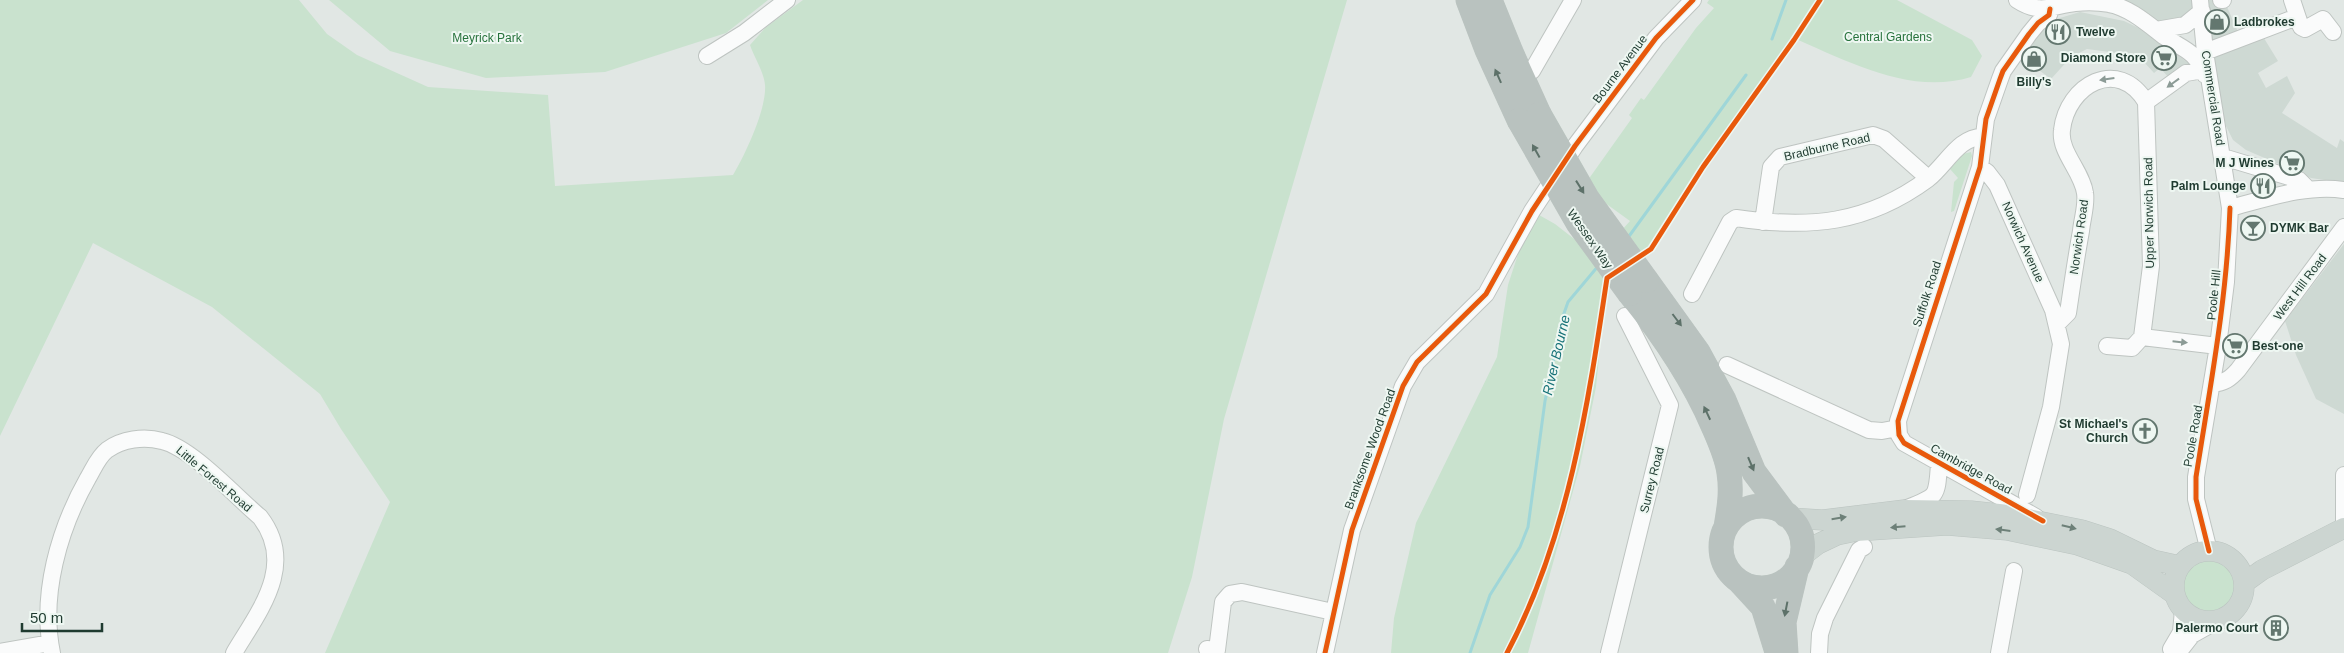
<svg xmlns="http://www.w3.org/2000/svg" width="2344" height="653" font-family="Helvetica,sans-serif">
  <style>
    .built { fill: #ced9d3 }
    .green { fill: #c9e2ce }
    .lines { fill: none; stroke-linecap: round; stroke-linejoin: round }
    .stream { stroke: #9fd6d8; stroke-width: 3 }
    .minor-casing { stroke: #bec4c1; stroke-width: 18 }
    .major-casing { stroke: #bbc4c0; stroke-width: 21 }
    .highway-casing { stroke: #bbc4c0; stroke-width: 25 }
    .minor { stroke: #fafbfb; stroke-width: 16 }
    .major { stroke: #ccd5d1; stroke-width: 20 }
    .highway { stroke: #b9c2bf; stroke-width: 24 }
    .highway-bridge-casing { stroke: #bbc4c0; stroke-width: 25; stroke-linecap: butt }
    .highway-bridge { stroke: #b9c2bf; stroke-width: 24 }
    .cycleway-casing { stroke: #eef7f2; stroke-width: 8 }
    .cycleway { stroke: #e8590c; stroke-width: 5 }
    .oneway { fill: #5d7169 }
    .oneway2 { fill: #8c9b96 }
    .oneway3 { fill: #6d8078 }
    .labels { text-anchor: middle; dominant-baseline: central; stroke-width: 4; stroke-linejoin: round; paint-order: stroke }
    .poi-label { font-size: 12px; font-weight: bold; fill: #1f3b30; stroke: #eef7f2; text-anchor: end }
    .park-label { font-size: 12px; fill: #28733d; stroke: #eef7f2 }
    .street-label { font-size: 12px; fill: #1f3b30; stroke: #eef7f2 }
    .water-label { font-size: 14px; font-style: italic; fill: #177278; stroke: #eef7f2 }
  </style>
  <rect width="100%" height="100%" fill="#e1e7e4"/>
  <path class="built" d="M 2017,0 L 2200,0 L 2202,11 L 2172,28 L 2128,12 Z
    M 2205,0 L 2224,0 L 2242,41 L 2262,35 L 2278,61 L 2258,73 L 2266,88 L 2287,76 L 2295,93 L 2282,113 L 2337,148 L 2340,139 L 2344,142 L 2344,183 L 2311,178 L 2246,150 L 2233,140 L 2226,126 L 2211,57 Z
    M 2080,12 L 2124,21 L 2143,30 L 2191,65 L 2171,80 L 2160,68 L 2154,73 L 2143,61 L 2132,55 L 2087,49 L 2071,57 L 2051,79 L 2021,57 L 2025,45 L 2053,20 Z
    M 2344,244 L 2344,414 L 2316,399 L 2296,355 L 2285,321 Z"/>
  <path class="green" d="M 0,0 L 299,0 L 327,34 L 357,55 L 428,87 L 548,95 L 555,186 L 733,175 C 745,155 767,108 765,85 C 764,72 754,57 750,45 L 765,28 L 803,0 L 1347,0 L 1224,419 L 1192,577 L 1168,653 L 325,653 L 390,502 L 341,429 L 320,394 L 212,307 L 93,243 L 0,436 Z
    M 329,0 L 768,0 L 726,33 L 605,72 L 486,78 L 390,51 Z
    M 1709,0 L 1897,0 L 1972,40 L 1982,56 L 1971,77 C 1909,96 1846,60 1791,37 L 1772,76 L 1701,176 L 1653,251 L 1641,261 L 1621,231 L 1630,221 L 1583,187 L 1632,118 L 1629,115 L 1641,98 L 1644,100 L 1696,28 L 1714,8 L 1707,3 Z
    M 1971,152 L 1972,156 L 1954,211 L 1951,212 L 1954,182 L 1958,178 L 1950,169 L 1963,154 Z
    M 1532,211 L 1555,224 L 1582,245 L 1607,278 L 1596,387 L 1580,466 L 1528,653 L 1391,653 L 1394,618 L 1416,523 L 1497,357 L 1508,285 Z
    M2179 586a28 28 0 1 1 56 0a28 28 0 1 1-56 0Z"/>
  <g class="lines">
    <path class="stream" d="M 1772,39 L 1786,0
      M 1627,239 L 1746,75
      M 1470,653 L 1490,595 L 1520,547 L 1528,527 L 1545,401 L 1562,319 L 1568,302 L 1599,265"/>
    <defs>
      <path id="minor" d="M 2017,0 C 2040,15 2051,6 2075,3 C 2086,2 2098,2 2109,4 C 2129,7 2149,25 2165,37 C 2184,50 2195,50 2205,75
        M 2200,0 L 2205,52 L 2230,208 L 2226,282 L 2218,346 L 2196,477 L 2196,499 L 2209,551
        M 2221,0 L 2223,0
        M 2292,0 L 2301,27 L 2305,29 L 2323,19 L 2333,32
        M 2156,30 L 2185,25 L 2202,11
        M 2205,52 L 2297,17
        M 707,56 L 744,33 L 787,0
        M 1532,71 L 1573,0
        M 2146,102 L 2186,73 L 2203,70
        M 2223,157 L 2299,180 L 2308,189
        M 1980,167 L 1987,172 L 1997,185 L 2053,310 L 2061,344 L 2051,407 L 2027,495
        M 2230,208 C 2265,199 2308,184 2344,190
        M 1763,222 L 1771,167 L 1780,157 L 1873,135 L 1884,139 L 1928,178
        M 1692,294 L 1730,222 L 1736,218 C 1809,229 1867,224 1928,179 C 1946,165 1959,136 1983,137
        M 2058,323 L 2068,313 C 2072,286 2076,258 2081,231 C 2082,219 2087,205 2085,193 C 2082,171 2059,152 2062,130 C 2067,85 2118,56 2146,102 L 2151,266 L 2142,337
        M 2142,337 L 2218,346
        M 2107,346 L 2132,348 L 2142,337
        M 1727,365 L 1869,430 L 1882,431 L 1898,428
        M 2212,384 C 2224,383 2230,379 2238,370 L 2344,227
        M 1907,508 C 1938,496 1937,497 1939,463
        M 2036,517 L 1904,443 L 1899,435 L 1898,421 L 1980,167 L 1986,119 L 2000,79 L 2003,71 L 2029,34 L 2038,23 L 2049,15 L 2050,9
        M 2344,528 L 2344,475
        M 1207,649 L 1217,650 L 1223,602 L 1230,594 L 1242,592 L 1333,612
        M 2171,649 L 2181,632 L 2183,610
        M 0,652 L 50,643
        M 52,653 C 40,595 59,529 88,478 C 94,468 98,457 107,450 C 122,439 144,436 162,441 C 192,448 235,496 260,517 C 297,565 259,611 234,653
        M 1325,653 L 1352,530 L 1403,386 L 1417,362 L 1486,294 L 1532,211 L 1575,146 L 1656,38 L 1693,0
        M 1609,653 L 1670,405 L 1625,316
        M 1819,653 L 1820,634 L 1825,618 L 1859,550 L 1864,547
        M 1999,653 L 2014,571
        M 2178,653 L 2192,635 L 2217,621"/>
      <path id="major" d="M 1790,518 L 1823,520 L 1904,510 L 1971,511 L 2008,515 L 2082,530 L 2110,539 L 2153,560 L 2180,566
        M2174 586a35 35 0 1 1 70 0a35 35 0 1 1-70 0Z
        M 1801,557 L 1818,544 L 1837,535 L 1856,531 L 1947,525 L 2007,530 L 2078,545 L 2132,564 L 2174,594
        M 2244,583 L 2262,570 L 2344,528"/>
      <path id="highway" d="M 1468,0 L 1487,50 L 1519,120
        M 1490,0 L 1511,52 L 1539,114
        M 1647,281 L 1698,352 L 1724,400 L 1754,472 L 1786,515
        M 1630,294 C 1663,335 1692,377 1713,426 C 1720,442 1727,457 1729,473 C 1732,492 1729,509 1726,527
        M1721 547a41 41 0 1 1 82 0a41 41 0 1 1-82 0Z
        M 1740,582 L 1763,607 L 1776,649
        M 1786,653 L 1784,622 L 1797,567"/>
    </defs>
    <use href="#minor" class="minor-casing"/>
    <use href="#major" class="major-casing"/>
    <use href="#highway" class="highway-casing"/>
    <use href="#minor" class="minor"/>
    <use href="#major" class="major"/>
    <use href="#highway" class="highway"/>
    <defs>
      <path id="highway-bridge" d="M 1539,114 L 1587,198 L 1647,281
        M 1519,120 L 1578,223 L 1630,294"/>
    </defs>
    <use href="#highway-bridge" class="highway-bridge-casing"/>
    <use href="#highway-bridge" class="highway-bridge"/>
    <defs>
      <path id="cycleway" d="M 2043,521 L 1904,443 L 1899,435 L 1898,421 L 1980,167 L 1986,119 L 2000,79 L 2003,71 L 2029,34 L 2038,23 L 2049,15 L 2050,9
        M 2209,551 L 2196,499 L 2196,477 C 2210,387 2227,299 2230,208
        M 1325,653 L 1352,530 L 1403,386 L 1417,362 L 1486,294 L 1532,211 L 1575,146 L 1656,38 L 1693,0
        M 1507,653 C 1568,538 1588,405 1607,278 L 1651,249 L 1703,167 L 1794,40 L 1820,0"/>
    </defs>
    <use href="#cycleway" class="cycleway-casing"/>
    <use href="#cycleway" class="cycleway"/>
  </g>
  <defs><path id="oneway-solid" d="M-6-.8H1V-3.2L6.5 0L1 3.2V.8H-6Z" transform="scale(1.25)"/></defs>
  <g class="oneway">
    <use href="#oneway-solid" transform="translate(1498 76) rotate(-114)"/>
    <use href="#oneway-solid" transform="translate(1536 151) rotate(-119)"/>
    <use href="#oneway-solid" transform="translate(1580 187) rotate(58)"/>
    <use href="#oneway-solid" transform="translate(1677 320) rotate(53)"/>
    <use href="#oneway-solid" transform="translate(1707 413) rotate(-115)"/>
    <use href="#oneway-solid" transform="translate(1751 464) rotate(67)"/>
    <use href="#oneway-solid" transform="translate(1786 609) rotate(101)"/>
  </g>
  <g class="oneway2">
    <use href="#oneway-solid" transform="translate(2107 79) rotate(172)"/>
    <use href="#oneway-solid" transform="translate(2173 83) rotate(144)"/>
    <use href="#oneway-solid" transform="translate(2180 342) rotate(6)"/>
  </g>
  <g class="oneway3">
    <use href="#oneway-solid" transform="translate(1839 518) rotate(-9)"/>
    <use href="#oneway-solid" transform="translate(1898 527) rotate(175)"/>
    <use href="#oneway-solid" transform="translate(2069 527) rotate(14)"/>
    <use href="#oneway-solid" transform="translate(2003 530) rotate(-173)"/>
  </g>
  <defs>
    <symbol id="shop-ring" viewBox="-11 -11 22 22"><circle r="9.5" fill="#eef7f2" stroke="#63776f" stroke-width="1.5"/><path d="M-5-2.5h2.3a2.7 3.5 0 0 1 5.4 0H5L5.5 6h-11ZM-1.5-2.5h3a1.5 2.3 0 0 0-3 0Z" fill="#63776f"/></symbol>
    <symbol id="restaurant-ring" viewBox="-11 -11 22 22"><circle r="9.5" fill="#eef7f2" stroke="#63776f" stroke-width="1.5"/><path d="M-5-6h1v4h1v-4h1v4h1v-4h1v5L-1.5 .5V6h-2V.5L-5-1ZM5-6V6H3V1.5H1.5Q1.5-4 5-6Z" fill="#63776f"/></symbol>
    <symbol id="supermarket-ring" viewBox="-11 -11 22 22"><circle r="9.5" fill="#eef7f2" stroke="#63776f" stroke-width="1.5"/><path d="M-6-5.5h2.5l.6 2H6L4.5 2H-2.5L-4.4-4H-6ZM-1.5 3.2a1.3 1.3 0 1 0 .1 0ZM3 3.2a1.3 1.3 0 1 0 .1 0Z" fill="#63776f"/></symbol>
    <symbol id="bar-ring" viewBox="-11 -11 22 22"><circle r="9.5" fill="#eef7f2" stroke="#63776f" stroke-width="1.5"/><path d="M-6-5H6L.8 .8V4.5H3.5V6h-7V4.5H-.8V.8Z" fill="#63776f"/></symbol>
    <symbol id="church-ring" viewBox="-11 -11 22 22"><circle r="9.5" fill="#eef7f2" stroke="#63776f" stroke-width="1.5"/><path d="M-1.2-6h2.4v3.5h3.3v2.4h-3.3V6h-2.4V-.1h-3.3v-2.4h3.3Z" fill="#63776f"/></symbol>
    <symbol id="building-ring" viewBox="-11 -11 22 22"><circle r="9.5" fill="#eef7f2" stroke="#63776f" stroke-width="1.5"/><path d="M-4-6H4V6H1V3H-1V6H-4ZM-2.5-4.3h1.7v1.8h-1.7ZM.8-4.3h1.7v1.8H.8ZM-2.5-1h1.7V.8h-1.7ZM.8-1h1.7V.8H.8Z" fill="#63776f"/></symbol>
  </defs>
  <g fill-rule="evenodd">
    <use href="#shop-ring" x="2203" y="8" width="28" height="28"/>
    <use href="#restaurant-ring" x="2044" y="18" width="28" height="28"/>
    <use href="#supermarket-ring" x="2150" y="44" width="28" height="28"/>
    <use href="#shop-ring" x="2020" y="45" width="28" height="28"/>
    <use href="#supermarket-ring" x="2278" y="149" width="28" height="28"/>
    <use href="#restaurant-ring" x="2249" y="172" width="28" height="28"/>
    <use href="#bar-ring" x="2239" y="214" width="28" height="28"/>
    <use href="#supermarket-ring" x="2221" y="332" width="28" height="28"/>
    <use href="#church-ring" x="2131" y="417" width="28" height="28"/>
    <use href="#building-ring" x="2262" y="614" width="28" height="28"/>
  </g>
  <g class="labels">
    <g class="poi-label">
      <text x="2234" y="22" text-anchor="start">Ladbrokes</text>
      <text x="2076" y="32" text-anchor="start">Twelve</text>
      <text x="2146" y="58">Diamond Store</text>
      <text x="2034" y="82" text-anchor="middle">Billy's</text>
      <text x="2274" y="163">M J Wines</text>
      <text x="2246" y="186">Palm Lounge</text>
      <text x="2270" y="228" text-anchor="start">DYMK Bar</text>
      <text x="2252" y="346" text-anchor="start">Best-one</text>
      <text x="2128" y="424">St Michael's<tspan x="2128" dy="14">Church</tspan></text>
      <text x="2258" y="628">Palermo Court</text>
    </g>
    <g class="park-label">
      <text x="1888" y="37">Central Gardens</text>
      <text x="487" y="38">Meyrick Park</text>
    </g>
    <g class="street-label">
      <text transform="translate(1620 69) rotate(-53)">Bourne Avenue</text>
      <text transform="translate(2213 98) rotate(81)">Commercial Road</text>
      <text transform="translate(1827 147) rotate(-13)">Bradburne Road</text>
      <text transform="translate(2149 213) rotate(-91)">Upper Norwich Road</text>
      <text transform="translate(2079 237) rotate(-82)">Norwich Road</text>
      <text transform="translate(1590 239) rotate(55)">Wessex Way</text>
      <text transform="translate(2023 242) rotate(66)">Norwich Avenue</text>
      <text transform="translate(2300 287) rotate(-53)">West Hill Road</text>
      <text transform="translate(1927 294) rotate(-72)">Suffolk Road</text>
      <text transform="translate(2214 295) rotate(-84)">Poole Hill</text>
      <text transform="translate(2193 436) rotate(-80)">Poole Road</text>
      <text transform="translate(1370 449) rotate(-70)">Branksome Wood Road</text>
      <text transform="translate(1971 469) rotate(29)">Cambridge Road</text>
      <text transform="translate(214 479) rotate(40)">Little Forest Road</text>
      <text transform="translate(1652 480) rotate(-76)">Surrey Road</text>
    </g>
    <g class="water-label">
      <text transform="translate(1556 355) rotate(-77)">River Bourne</text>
    </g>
  </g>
  <path d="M22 623v8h80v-8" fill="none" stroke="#1f3b30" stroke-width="2.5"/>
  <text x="30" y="623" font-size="15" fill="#1f3b30" stroke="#eef7f2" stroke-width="4" paint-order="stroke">50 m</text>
</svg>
